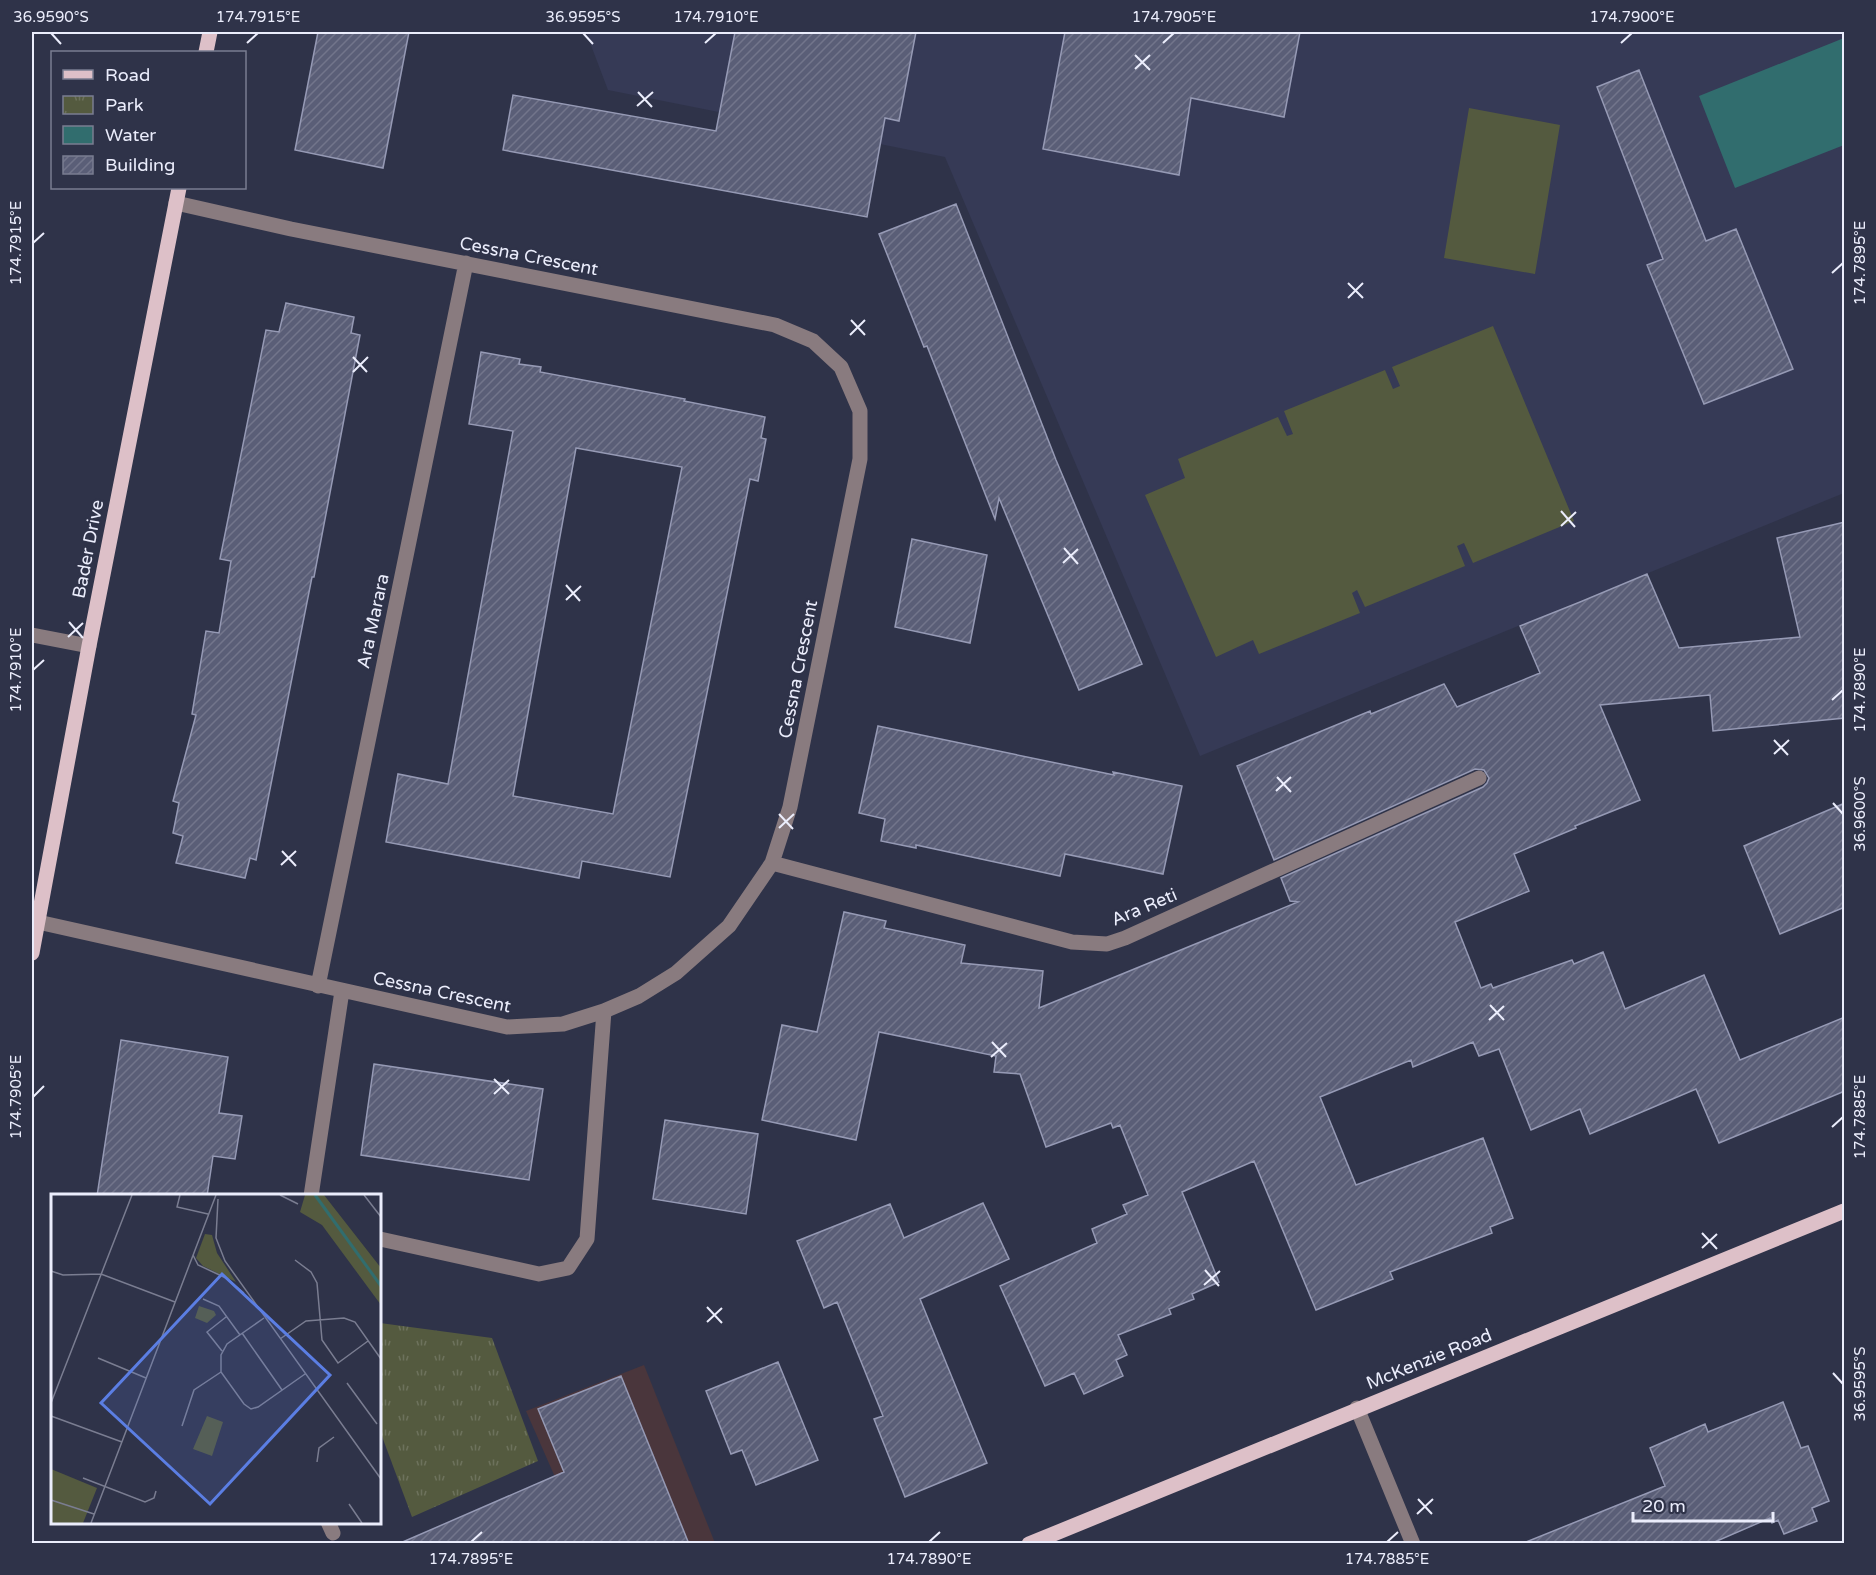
<svg xmlns="http://www.w3.org/2000/svg" width="1876" height="1575" font-family="'Varela Round',sans-serif">
  <style>
    .commercial { fill: #4a363c }
    .built { fill: #363a56 }
    .park { fill: url(#park-tufts) }
    .garden { fill: #545a3f }
    .water { fill: #316d6e }
    .building { fill: url(#building-hatch); stroke: #969ab5; stroke-width: 1.5; fill-rule: evenodd }
    .lines { fill: none; stroke-linecap: round; stroke-linejoin: round }
    .minor { stroke: #897b7f; stroke-width: 15 }
    .major { stroke: #ddc0c8; stroke-width: 15 }
    .ticks { fill: none; stroke: #ebedfc; stroke-width: 2 }
    .labels { text-anchor: middle; dominant-baseline: central; stroke-width: 4.5; stroke-linejoin: round; paint-order: stroke }
    .street-label { font-size: 18px; fill: #ebedfc; stroke: #2f3349 }
    .inset-river { fill: none; stroke: #316d6e; stroke-width: 3 }
    .inset-road { fill: none; stroke: #7a7d91; stroke-width: 1.5 }
    .view { fill: #5b7ee3; fill-opacity: 0.15; stroke: #5b7ee3; stroke-width: 3 }
    .inset-edge { fill: none; stroke: #ebedfc; stroke-width: 3 }
    .neatline { fill: none; stroke: #ebedfc; stroke-width: 2 }
    .ticks-label { font-size: 15px; text-anchor: middle; fill: #ebedfc }
  </style>
  <defs>
    <pattern id="park-tufts" width="24" height="20" patternUnits="userSpaceOnUse" patternTransform="scale(1.5)"><rect width="24" height="20" fill="#545a3f"/><path d="M3 7l-1-3M5 7V3M7 7l1-3M15 17l-1-3M17 17v-4M19 17l1-3" fill="none" stroke="#6d725c"/></pattern>
    <pattern id="building-hatch" width="6" height="6" patternUnits="userSpaceOnUse" patternTransform="scale(1.5)"><rect width="6" height="6" fill="#5a5e77"/><path d="M-1 1l2-2M0 6l6-6M5 7l2-2" fill="none" stroke="#72758b"/></pattern>
  </defs>
  <rect width="100%" height="100%" fill="#2f3349"/>
  <path class="commercial" d="M 644,1365 L 715,1543 L 584,1543 L 526,1411 Z"/>
  <path class="built" d="M 586,32 L 1844,32 L 1844,493 L 1200,756 L 945,157 L 608,90 Z"/>
  <path class="park" d="M 380,1323 L 492,1338 L 538,1461 L 412,1517 L 380,1431 Z"/>
  <path class="garden" d="M 1469,108 L 1560,125 L 1535,274 L 1444,258 Z
    M 1493,326 L 1574,521 L 1473,563 L 1464,543 L 1457,546 L 1465,566 L 1365,607 L 1357,590 L 1352,593 L 1360,613 L 1259,654 L 1253,640 L 1216,657 L 1145,495 L 1185,478 L 1178,459 L 1278,417 L 1287,436 L 1293,434 L 1284,411 L 1385,370 L 1393,389 L 1400,386 L 1392,367 Z"/>
  <path class="water" d="M 1844,38 L 1844,145 L 1735,188 L 1699,96 Z"/>
  <path class="building" d="M 318,32 L 409,32 L 383,168 L 295,150 Z
    M 735,32 L 916,32 L 899,121 L 885,118 L 867,217 L 503,150 L 513,95 L 716,131 Z
    M 1065,32 L 1300,32 L 1284,117 L 1191,98 L 1179,175 L 1043,149 Z
    M 1639,70 L 1706,241 L 1736,229 L 1793,369 L 1704,404 L 1647,265 L 1663,259 L 1597,87 Z
    M 956,204 L 1056,460 L 1142,664 L 1079,690 L 999,498 L 995,519 L 927,346 L 924,347 L 879,234 Z
    M 286,303 L 354,317 L 351,333 L 360,335 L 314,577 L 312,577 L 256,860 L 250,858 L 245,878 L 176,863 L 183,836 L 173,833 L 179,803 L 173,801 L 196,715 L 192,714 L 206,631 L 219,633 L 231,561 L 220,559 L 266,330 L 279,332 Z
    M 481,352 L 520,359 L 519,364 L 541,367 L 540,372 L 685,399 L 684,401 L 765,417 L 761,438 L 766,439 L 758,481 L 750,479 L 670,877 L 582,861 L 579,878 L 386,842 L 398,774 L 448,784 L 513,431 L 469,424 ZM 576,448 L 682,467 L 613,814 L 513,796 Z
    M 1845,522 L 1845,718 L 1713,731 L 1710,695 L 1600,705 L 1640,800 L 1575,826 L 1576,828 L 1514,854 L 1529,891 L 1455,922 L 1481,988 L 1491,984 L 1493,988 L 1572,960 L 1574,964 L 1603,952 L 1625,1009 L 1704,975 L 1740,1060 L 1845,1017 L 1845,1091 L 1719,1143 L 1696,1089 L 1590,1134 L 1580,1109 L 1531,1130 L 1499,1049 L 1479,1056 L 1473,1042 L 1413,1067 L 1411,1060 L 1320,1097 L 1356,1185 L 1483,1138 L 1513,1218 L 1490,1227 L 1492,1233 L 1390,1272 L 1393,1279 L 1316,1310 L 1254,1161 L 1182,1192 L 1219,1282 L 1192,1294 L 1194,1299 L 1169,1309 L 1171,1314 L 1118,1335 L 1127,1355 L 1116,1360 L 1123,1376 L 1084,1394 L 1074,1373 L 1045,1386 L 1000,1286 L 1097,1243 L 1092,1229 L 1127,1214 L 1123,1205 L 1148,1195 L 1120,1125 L 1113,1128 L 1111,1123 L 1046,1147 L 1020,1074 L 994,1072 L 996,1056 L 879,1032 L 856,1140 L 762,1120 L 782,1025 L 817,1032 L 844,912 L 886,921 L 884,928 L 965,945 L 961,963 L 1043,971 L 1039,1008 L 1298,902 L 1290,901 L 1281,878 L 1483,787 L 1487,783 L 1489,778 L 1484,770 L 1475,769 L 1274,860 L 1237,766 L 1370,711 L 1371,714 L 1444,684 L 1457,707 L 1540,673 L 1520,626 L 1580,602 L 1647,574 L 1679,648 L 1800,637 L 1777,538 Z
    M 912,539 L 987,555 L 970,643 L 895,627 Z
    M 878,726 L 1114,775 L 1113,772 L 1182,786 L 1163,874 L 1065,854 L 1060,876 L 916,845 L 916,848 L 881,841 L 885,819 L 859,813 Z
    M 1845,803 L 1845,907 L 1780,934 L 1744,846 Z
    M 121,1040 L 228,1057 L 219,1113 L 242,1116 L 235,1159 L 213,1156 L 207,1196 L 97,1196 Z
    M 374,1064 L 543,1089 L 529,1180 L 361,1155 Z
    M 665,1120 L 758,1134 L 746,1214 L 653,1199 Z
    M 983,1203 L 1009,1259 L 920,1299 L 987,1463 L 905,1497 L 874,1419 L 883,1416 L 837,1302 L 824,1308 L 797,1241 L 890,1204 L 904,1238 Z
    M 778,1362 L 818,1460 L 756,1485 L 742,1450 L 731,1454 L 706,1391 Z
    M 621,1376 L 689,1544 L 398,1544 L 564,1472 L 538,1409 Z
    M 1783,1402 L 1801,1448 L 1808,1446 L 1829,1501 L 1812,1508 L 1817,1521 L 1784,1534 L 1778,1520 L 1772,1523 L 1770,1518 L 1710,1544 L 1526,1544 L 1526,1542 L 1665,1486 L 1650,1448 L 1705,1424 L 1708,1432 Z"/>
  <g class="lines">
    <path class="minor" d="M 32,635 L 89,646
      M 772,863 L 1072,942 L 1107,944 L 1125,938 L 1479,778
      M 38,922 L 507,1027 L 563,1024 L 604,1011 L 639,996 L 676,973 L 729,926 L 772,863 L 790,807 L 860,459 L 860,411 L 841,367 L 813,341 L 775,325 L 291,229 L 176,203
      M 318,986 L 466,263
      M 311,1196 L 342,991
      M 380,1239 L 539,1274 L 568,1268 L 587,1239 L 604,1011
      M 1357,1408 L 1413,1544
      M 328,1522 L 333,1533"/>
    <path class="major" d="M 206,52 L 210,32
      M 32,953 L 89,646 L 179,188
      M 1029,1544 L 1844,1211"/>
  </g>
  <path class="ticks" d="M 51,33 L 61,44M 583,33 L 593,44M 247,43 L 258,33M 705,43 L 716,33M 1163,43 L 1174,33M 1621,43 L 1632,33M 1135,55 L 1150,70M 1135,69 L 1150,55M 638,92 L 652,107M 637,106 L 653,92M 33,243 L 44,233M 1832,273 L 1843,263M 1348,283 L 1363,298M 1348,298 L 1363,283M 851,320 L 865,335M 850,335 L 865,320M 353,357 L 367,372M 353,372 L 368,357M 1561,511 L 1575,527M 1561,526 L 1576,512M 1064,548 L 1078,564M 1063,563 L 1078,549M 566,585 L 580,601M 566,600 L 581,586M 69,622 L 83,638M 68,637 L 83,623M 33,670 L 44,660M 1832,700 L 1843,690M 1774,740 L 1788,755M 1774,754 L 1789,740M 1277,777 L 1291,792M 1276,791 L 1291,777M 1833,803 L 1843,814M 779,814 L 793,829M 779,828 L 794,814M 282,851 L 296,866M 281,865 L 296,851M 1490,1005 L 1504,1020M 1489,1020 L 1504,1006M 992,1042 L 1006,1057M 991,1057 L 1007,1043M 494,1079 L 509,1094M 494,1094 L 509,1080M 33,1097 L 44,1086M 1832,1127 L 1843,1117M 1702,1233 L 1717,1249M 1702,1248 L 1717,1234M 1205,1270 L 1219,1286M 1204,1285 L 1220,1271M 707,1307 L 722,1323M 707,1322 L 722,1308M 1833,1373 L 1843,1384M 1418,1499 L 1432,1514M 1417,1514 L 1433,1499M 471,1542 L 482,1532M 929,1542 L 940,1532M 1387,1542 L 1398,1532"/>
  <g class="labels">
    <g class="street-label">
      <text transform="translate(529 256) rotate(11)">Cessna Crescent</text>
      <text transform="translate(88 549) rotate(-79)">Bader Drive</text>
      <text transform="translate(373 621) rotate(-78)">Ara Marara</text>
      <text transform="translate(798 669) rotate(-79)">Cessna Crescent</text>
      <text transform="translate(1144 907) rotate(-23)">Ara Reti</text>
      <text transform="translate(442 992) rotate(12)">Cessna Crescent</text>
      <text transform="translate(1429 1359) rotate(-22)">McKenzie Road</text>
    </g>
  </g>
  <g transform="translate(51 1194)">
    <rect width="330" height="330" fill="#2f3349"/>
    <path d="M 154,40 L 161,41 L 166,59 L 185,88 L 152,72 L 145,64 Z" fill="#545a3f"/>
    <path d="M 0,275 L 46,294 L 32,329 L 0,329 Z" fill="#545a3f"/>
    <path d="M 254,1 L 273,1 L 330,74 L 330,111 L 271,31 L 249,18 ZM 148,112 L 163,117 L 165,121 L 156,129 L 144,124 Z" fill="#545a3f"/>
    <path d="M 156,222 L 172,228 L 161,262 L 142,255 Z" fill="#545a3f"/>
    <path class="inset-river" d="M 264,1 L 330,92"/>
    <path class="inset-road" d="M 129,1 L 126,13 L 157,20M 229,1 L 247,10M 313,1 L 330,23M 167,5 L 165,44 L 174,67 L 330,285M 142,61 L 147,71 L 175,84 L 193,99M 244,66 L 260,78 L 266,89 L 271,146 L 287,169 L 317,147M 0,77 L 12,81 L 50,80 L 124,108M 152,105 L 168,112 L 189,141M 213,124 L 176,150 L 170,161 L 170,178 L 193,210 L 200,215 L 207,213 L 254,180M 191,139 L 231,196M 229,145 L 255,127 L 293,124 L 304,128 L 330,165M 171,157 L 156,138 L 175,123M 47,164 L 95,184M 296,189 L 326,230M 0,209 L 81,1M 0,222 L 71,248M 131,232 L 143,196 L 170,178M 266,268 L 268,254 L 283,243M 32,284 L 94,308 L 103,304 L 105,297M 0,306 L 43,320M 298,310 L 311,329M 40,329 L 165,1"/>
    <path class="view" d="M 171,80 L 279,181 L 159,310 L 50,209 Z"/>
    <rect width="330" height="330" class="inset-edge"/>
  </g>
  <rect width="1876" height="1575" fill="none" stroke="#2f3349" stroke-width="66"/>
  <rect x="51" y="51" width="195" height="138" fill="#2f3349" stroke="#7a7d91" stroke-width="1.5"/>
  <rect x="63" y="70" width="30" height="9" fill="#ddc0c8" stroke="#7a7d91" stroke-width="1.5"/>
  <text x="105" y="81" font-size="18" fill="#ebedfc">Road</text>
  <rect x="63" y="96" width="30" height="18" fill="url(#park-tufts)" stroke="#7a7d91" stroke-width="1.5"/>
  <text x="105" y="111" font-size="18" fill="#ebedfc">Park</text>
  <rect x="63" y="126" width="30" height="18" fill="#316d6e" stroke="#7a7d91" stroke-width="1.5"/>
  <text x="105" y="141" font-size="18" fill="#ebedfc">Water</text>
  <rect x="63" y="156" width="30" height="18" fill="url(#building-hatch)" stroke="#7a7d91" stroke-width="1.5"/>
  <text x="105" y="171" font-size="18" fill="#ebedfc">Building</text>
  <path d="M1633 1512v9h140v-9" fill="none" stroke="#ebedfc" stroke-width="3"/>
  <text x="1642" y="1512" font-size="18" fill="#ebedfc" stroke="#2f3349" stroke-width="4.5" paint-order="stroke">20 m</text>
  <rect x="33" y="33" width="1810" height="1509" class="neatline"/>
  <g class="ticks-label">
    <text x="51" y="22">36.9590°S</text>
    <text x="258" y="22">174.7915°E</text>
    <text x="583" y="22">36.9595°S</text>
    <text x="716" y="22">174.7910°E</text>
    <text x="1174" y="22">174.7905°E</text>
    <text x="1632" y="22">174.7900°E</text>
    <text transform="translate(16 243) rotate(-90)" y="5">174.7915°E</text>
    <text transform="translate(1860 263) rotate(-90)" y="5">174.7895°E</text>
    <text transform="translate(16 670) rotate(-90)" y="5">174.7910°E</text>
    <text transform="translate(1860 690) rotate(-90)" y="5">174.7890°E</text>
    <text transform="translate(1860 814) rotate(-90)" y="5">36.9600°S</text>
    <text transform="translate(16 1097) rotate(-90)" y="5">174.7905°E</text>
    <text transform="translate(1860 1117) rotate(-90)" y="5">174.7885°E</text>
    <text transform="translate(1860 1384) rotate(-90)" y="5">36.9595°S</text>
    <text x="471" y="1564">174.7895°E</text>
    <text x="929" y="1564">174.7890°E</text>
    <text x="1387" y="1564">174.7885°E</text>
  </g>
</svg>
